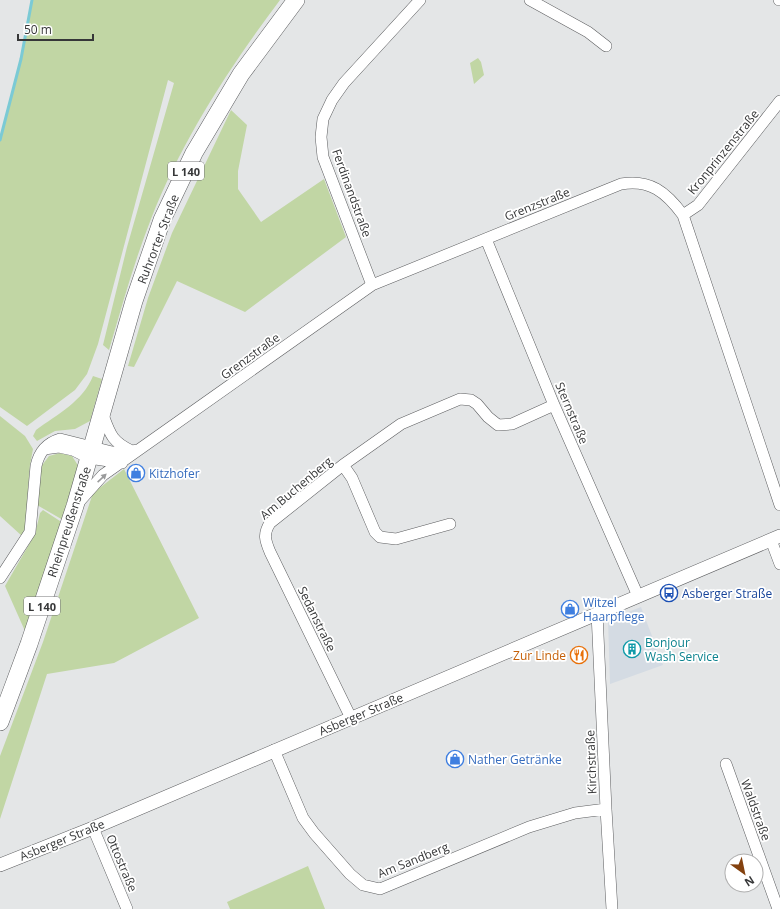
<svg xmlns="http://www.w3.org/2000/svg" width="780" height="909" font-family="'Open Sans',sans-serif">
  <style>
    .built { fill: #d4dbe3 }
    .green { fill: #c1d6a4 }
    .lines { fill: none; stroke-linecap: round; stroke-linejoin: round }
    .stream { stroke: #7bcad5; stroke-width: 3 }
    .minor-casing { stroke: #5d5e60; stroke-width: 12 }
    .tertiary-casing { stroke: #5d5e60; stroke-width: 14 }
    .primary-casing { stroke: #5d5e60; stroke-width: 18 }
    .minor { stroke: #fff; stroke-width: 11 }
    .tertiary { stroke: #fff; stroke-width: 13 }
    .primary { stroke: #fff; stroke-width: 17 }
    .oneway { fill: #9a9b9c }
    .labels { text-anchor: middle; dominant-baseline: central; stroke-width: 3.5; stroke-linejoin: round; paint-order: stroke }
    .shield { fill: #fff; stroke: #727374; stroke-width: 1 }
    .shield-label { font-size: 11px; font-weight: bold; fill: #363738 }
    .street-label { font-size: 12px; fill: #363738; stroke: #fff }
    .shop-label { font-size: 12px; fill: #366cbe; stroke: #fff; text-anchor: start }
    .transit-label { font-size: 12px; fill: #164399; stroke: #fff; text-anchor: start }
    .culture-label { font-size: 12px; fill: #0d838f; stroke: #fff; text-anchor: start }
    .food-label { font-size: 12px; fill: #c56008; stroke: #fff; text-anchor: end }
  </style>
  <rect width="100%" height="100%" fill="#e4e6e7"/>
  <path class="built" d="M 641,607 L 663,665 L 610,684 L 608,620 Z"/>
  <path class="green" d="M 32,0 L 280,0 C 229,68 182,140 151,219 C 134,262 122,306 109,350 L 103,345 L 127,247 L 174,83 L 168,80 L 98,344 L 87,374 L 75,390 L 27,426 L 0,407 L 0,140 L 21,59 Z
    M 478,58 L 481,62 L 484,75 L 474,84 L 470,63 Z
    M 231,110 L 247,125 L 238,171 L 238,189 L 261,222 L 324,179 L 346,237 L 245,312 L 177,281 L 134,367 L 128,366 L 148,298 L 172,233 Z
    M 93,376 L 102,379 L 90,421 L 75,429 L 55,431 L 37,441 L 33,436 L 36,430 C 58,414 83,401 93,376 Z
    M 0,416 L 25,436 L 33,449 L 30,465 L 25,530 L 22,536 L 0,516 Z
    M 60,453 L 72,456 L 79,467 L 63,520 L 37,505 L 40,468 L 49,456 Z
    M 124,469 L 199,618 L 114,663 L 47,674 L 0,819 L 0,756 L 43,642 L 93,493 Z
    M 43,510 L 60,521 L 60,526 L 25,631 L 5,586 L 35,534 L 40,513 Z
    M 308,866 L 325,909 L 230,909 L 227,902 Z"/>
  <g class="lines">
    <path class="stream" d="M 0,140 L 21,59 L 32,0"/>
    <defs>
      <path id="minor" d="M 530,0 L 588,32 L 606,46
        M 779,0 L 780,0
        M 683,215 L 698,205 L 780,101
        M 486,239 L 554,405 L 638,596
        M 372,285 L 323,157 L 321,137 L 323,119 L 332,100 L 344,83 L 420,0
        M 103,415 C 110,434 112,442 132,451
        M 44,449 L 59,447 L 73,450 L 89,458 L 122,463
        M 343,465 L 352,478 L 375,532 L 380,537 L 396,539 L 450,524
        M 78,503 L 103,475 L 372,285 L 621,184 C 650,179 666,192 683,215 L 780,505
        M 771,540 L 780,564
        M 0,578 L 30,532 L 36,466 C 39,452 47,443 60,439 L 112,452 L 120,453 L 138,450
        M 597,613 L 606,809 L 612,909
        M 351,718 L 270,552 C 265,540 263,534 270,523 L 343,465 L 401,424 L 460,399 L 471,400 L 477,404 L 488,417 L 498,425 L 512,424 L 554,405
        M 274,750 L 303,818 L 314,833 L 350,874 L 363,885 L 380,889 L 529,827 L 575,813 L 606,809
        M 726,764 L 778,909
        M 93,828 L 127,909"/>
      <path id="tertiary" d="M 0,865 L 93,828 L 780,536"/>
      <path id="primary" d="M 0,722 L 29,644 L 75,506 L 134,301 L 162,220 L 194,153 L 241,74 L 296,0"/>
    </defs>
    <use href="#minor" class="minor-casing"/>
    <use href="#tertiary" class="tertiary-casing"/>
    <use href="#primary" class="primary-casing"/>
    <use href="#minor" class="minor"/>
    <use href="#tertiary" class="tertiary"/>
    <use href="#primary" class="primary"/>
  </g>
  <defs><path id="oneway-solid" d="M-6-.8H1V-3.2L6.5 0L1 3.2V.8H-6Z"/></defs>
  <use class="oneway" href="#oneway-solid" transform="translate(102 478) rotate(-43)"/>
  <defs>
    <symbol id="shop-ring" viewBox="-11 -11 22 22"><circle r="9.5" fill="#fff" stroke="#3f7fe0" stroke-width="1.5"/><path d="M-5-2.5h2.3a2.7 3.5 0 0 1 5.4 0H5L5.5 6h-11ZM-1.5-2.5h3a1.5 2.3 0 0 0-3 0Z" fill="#3f7fe0"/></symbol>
    <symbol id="bus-ring" viewBox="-11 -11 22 22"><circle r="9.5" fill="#fff" stroke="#1a4fb4" stroke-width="1.5"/><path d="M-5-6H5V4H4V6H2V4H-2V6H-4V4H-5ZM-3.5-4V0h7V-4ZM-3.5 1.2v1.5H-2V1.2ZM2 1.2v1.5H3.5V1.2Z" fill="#1a4fb4"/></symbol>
    <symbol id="building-ring" viewBox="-11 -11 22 22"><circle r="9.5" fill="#fff" stroke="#0f9aa8" stroke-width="1.5"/><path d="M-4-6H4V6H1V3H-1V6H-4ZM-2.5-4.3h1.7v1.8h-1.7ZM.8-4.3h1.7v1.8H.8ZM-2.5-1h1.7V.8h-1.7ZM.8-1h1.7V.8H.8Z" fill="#0f9aa8"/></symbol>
    <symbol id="restaurant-ring" viewBox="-11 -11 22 22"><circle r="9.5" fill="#fff" stroke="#e8710a" stroke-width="1.5"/><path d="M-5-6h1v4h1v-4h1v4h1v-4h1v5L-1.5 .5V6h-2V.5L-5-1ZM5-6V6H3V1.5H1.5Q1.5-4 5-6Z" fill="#e8710a"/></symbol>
  </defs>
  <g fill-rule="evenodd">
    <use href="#shop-ring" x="126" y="463" width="20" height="20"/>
    <use href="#bus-ring" x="659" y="583" width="20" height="20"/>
    <use href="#shop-ring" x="560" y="599" width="20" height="20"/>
    <use href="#building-ring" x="622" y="639" width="20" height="20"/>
    <use href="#restaurant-ring" x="569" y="645" width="20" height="20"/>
    <use href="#shop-ring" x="445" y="749" width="20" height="20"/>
  </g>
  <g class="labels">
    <g class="shield">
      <rect x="168" y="162" width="36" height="18" rx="3"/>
      <rect x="24" y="597" width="36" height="18" rx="3"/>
    </g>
    <g class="shield-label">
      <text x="186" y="171">L 140</text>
      <text x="42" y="606">L 140</text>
    </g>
    <g class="street-label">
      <text transform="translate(723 152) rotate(-51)">Kronprinzenstraße</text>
      <text transform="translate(352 193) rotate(70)">Ferdinandstraße</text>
      <text transform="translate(537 204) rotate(-22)">Grenzstraße</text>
      <text transform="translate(158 239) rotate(-69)">Ruhrorter Straße</text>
      <text transform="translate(250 356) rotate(-36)">Grenzstraße</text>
      <text transform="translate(572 413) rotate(67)">Sternstraße</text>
      <text transform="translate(296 488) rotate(-40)">Am Buchenberg</text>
      <text transform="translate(69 522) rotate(-72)">Rheinpreußenstraße</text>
      <text transform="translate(317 619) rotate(64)">Sedanstraße</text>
      <text transform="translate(361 714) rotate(-23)">Asberger Straße</text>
      <text transform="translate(591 762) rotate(-92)">Kirchstraße</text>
      <text transform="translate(756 810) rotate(70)">Waldstraße</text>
      <text transform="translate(62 840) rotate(-22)">Asberger Straße</text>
      <text transform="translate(413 860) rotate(-22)">Am Sandberg</text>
      <text transform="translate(122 863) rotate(67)">Ottostraße</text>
    </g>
    <g class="shop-label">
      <text x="149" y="473">Kitzhofer</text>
      <text x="583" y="602">Witzel<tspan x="583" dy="14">Haarpflege</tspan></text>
      <text x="468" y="759">Nather Getränke</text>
    </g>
    <g class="transit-label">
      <text x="682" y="593">Asberger Straße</text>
    </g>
    <g class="culture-label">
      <text x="645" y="642">Bonjour<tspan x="645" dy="14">Wash Service</tspan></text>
    </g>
    <g class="food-label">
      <text x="566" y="655">Zur Linde</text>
    </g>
  </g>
  <g transform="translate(744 873) rotate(147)"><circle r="19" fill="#ffffff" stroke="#afafaf"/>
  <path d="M0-3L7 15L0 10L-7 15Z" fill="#84420f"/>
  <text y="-6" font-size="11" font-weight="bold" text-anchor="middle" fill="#363738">N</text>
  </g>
  <path d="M18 34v6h75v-6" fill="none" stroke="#363738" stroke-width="2"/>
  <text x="24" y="34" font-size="12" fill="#363738" stroke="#ffffff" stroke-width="3" paint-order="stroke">50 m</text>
</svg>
